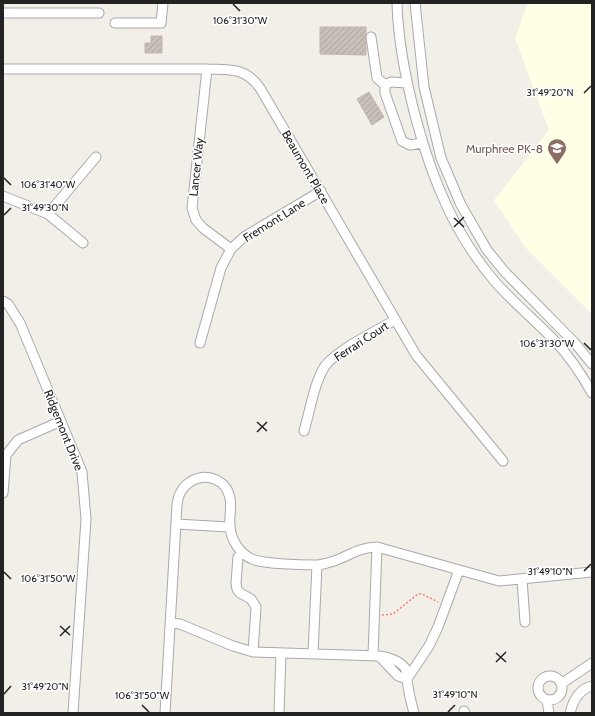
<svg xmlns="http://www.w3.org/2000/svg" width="595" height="716" font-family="Cabin,sans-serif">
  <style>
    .education { fill: #ffffe5 }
    .building { fill: url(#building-hatch); stroke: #c4b6ab }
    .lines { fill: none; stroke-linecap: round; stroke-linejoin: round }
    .minor-casing { stroke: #a9a9a9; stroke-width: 11 }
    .path { stroke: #fa8072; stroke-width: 1.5; stroke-dasharray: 2 2; stroke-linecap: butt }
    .minor { stroke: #fff; stroke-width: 9 }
    .ticks { fill: none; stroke: #222; stroke-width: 1.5 }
    .labels { text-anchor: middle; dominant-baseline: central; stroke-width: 3; stroke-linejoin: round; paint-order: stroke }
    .education-label { font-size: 12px; fill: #785e54; stroke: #fff; text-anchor: end }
    .street-label { font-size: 12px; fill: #222; stroke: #fff }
    .ticks-label { font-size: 10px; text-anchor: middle; fill: #222; stroke: #fff; stroke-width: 3; stroke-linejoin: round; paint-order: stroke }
  </style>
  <defs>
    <pattern id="building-hatch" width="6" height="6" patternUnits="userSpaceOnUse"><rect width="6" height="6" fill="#c7bfb8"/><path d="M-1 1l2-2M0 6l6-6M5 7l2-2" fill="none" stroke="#aba49e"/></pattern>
  </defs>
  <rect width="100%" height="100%" fill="#f2efe9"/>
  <path class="education" d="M 528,3 L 592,3 L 592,314 L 526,248 L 494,200 L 549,130 L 515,38 Z"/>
  <path class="building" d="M 320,27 L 366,27 L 366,55 L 320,54 Z
    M 151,36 L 162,36 L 162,53 L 145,53 L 145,43 L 151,43 Z
    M 369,92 L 384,117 L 372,125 L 357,99 Z"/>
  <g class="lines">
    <defs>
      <path id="minor" d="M 397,3 C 398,42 406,81 416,119 C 432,179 455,236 497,284 C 515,304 536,321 555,341 C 569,356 582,375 592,393
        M 415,3 L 424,87 L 441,158 L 461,205 L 487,250 L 504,271 L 574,342 L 592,364
        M 3,13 L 99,13
        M 115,23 L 161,23 L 163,3
        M 371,37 L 377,78 L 385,85
        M 3,69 L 207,69 C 230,70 245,67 260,88 L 416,355 L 503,461
        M 207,69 L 192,208 L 196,220 L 203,228 L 231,249
        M 407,83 L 391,82 L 385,85 L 385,93 L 402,141 L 410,145 L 422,143
        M 3,196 L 48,214 L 83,243
        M 48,214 L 96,157
        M 3,301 L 8,304 L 20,323 L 82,472 L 86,519 L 73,713
        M 200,343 L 221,268 L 231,249 L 244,237 L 321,191
        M 304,431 C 310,411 314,383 325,366 C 337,350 376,331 395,320
        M 3,493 L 6,455 L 18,440 L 61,421
        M 176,524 L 229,527
        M 242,552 L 238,557 L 236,583 L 237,589 L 240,593 L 251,599 L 256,607 L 253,652
        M 522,579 L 525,622
        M 171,623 L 180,624 L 233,646 L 253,652 L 379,656
        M 313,654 L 317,565
        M 373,655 L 377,547
        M538 688a12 12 0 1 1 24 0a12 12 0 1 1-24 0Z
        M 407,679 L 429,646 L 438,627 L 459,570
        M 407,679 L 398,676 L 379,656 C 388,657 402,661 406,670 C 408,673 407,675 407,679 C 408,690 411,702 414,713
        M 561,684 L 592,663
        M 547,700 L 549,713
        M 464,711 L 465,713
        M 165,713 L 177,505 C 178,495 181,488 190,482 C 206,472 226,479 230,498 C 232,506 229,516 230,525 C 230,539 240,554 252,559 C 264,564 302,565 316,565 C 321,565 328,563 334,561 C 351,555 357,548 377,547 L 499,581 L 592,572
        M 279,713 L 281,653
        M 570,713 C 573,701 579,689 592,686"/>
    </defs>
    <use href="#minor" class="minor-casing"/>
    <path class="path" d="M 382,615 L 393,614 L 418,594 L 422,594 L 438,602"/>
    <use href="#minor" class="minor"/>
  </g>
  <path class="ticks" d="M 233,4 L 240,11M 584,93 L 591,86M 4,178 L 11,185M 4,215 L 11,208M 454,218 L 464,227M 454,227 L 464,217M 584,343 L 591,350M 257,422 L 267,431M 257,432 L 267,422M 584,571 L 591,564M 4,572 L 11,579M 60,626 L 70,635M 60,636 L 70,626M 496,653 L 506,662M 496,662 L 506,652M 4,694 L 11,686M 142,705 L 149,712M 448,712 L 455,705"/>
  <defs>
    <symbol id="school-pin" viewBox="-11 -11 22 30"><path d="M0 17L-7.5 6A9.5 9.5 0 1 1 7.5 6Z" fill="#8d6e63" stroke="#fff"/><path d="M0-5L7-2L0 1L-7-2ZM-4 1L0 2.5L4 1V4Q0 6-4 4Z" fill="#fff"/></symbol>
  </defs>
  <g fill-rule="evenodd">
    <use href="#school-pin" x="546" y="137" width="22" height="30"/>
  </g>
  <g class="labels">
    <g class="education-label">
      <text x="543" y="148">Murphree PK-8</text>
    </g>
    <g class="street-label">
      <text transform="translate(196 167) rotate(-84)">Lancer Way</text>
      <text transform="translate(306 167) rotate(60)">Beaumont Place</text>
      <text transform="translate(274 220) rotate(-32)">Fremont Lane</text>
      <text transform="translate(361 341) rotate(-33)">Ferrari Court</text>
      <text transform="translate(64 430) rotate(68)">Ridgemont Drive</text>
    </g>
  </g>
  <g class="ticks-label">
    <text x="240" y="24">106°31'30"W</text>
    <text x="550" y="96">31°49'20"N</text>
    <text x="48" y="188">106°31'40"W</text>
    <text x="45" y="211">31°49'30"N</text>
    <text x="547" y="347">106°31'30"W</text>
    <text x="550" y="575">31°49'10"N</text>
    <text x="48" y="582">106°31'50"W</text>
    <text x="45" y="690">31°49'20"N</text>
    <text x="455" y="698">31°49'10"N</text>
    <text x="142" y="699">106°31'50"W</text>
  </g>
  <rect width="595" height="716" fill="none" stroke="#222222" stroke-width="8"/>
</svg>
